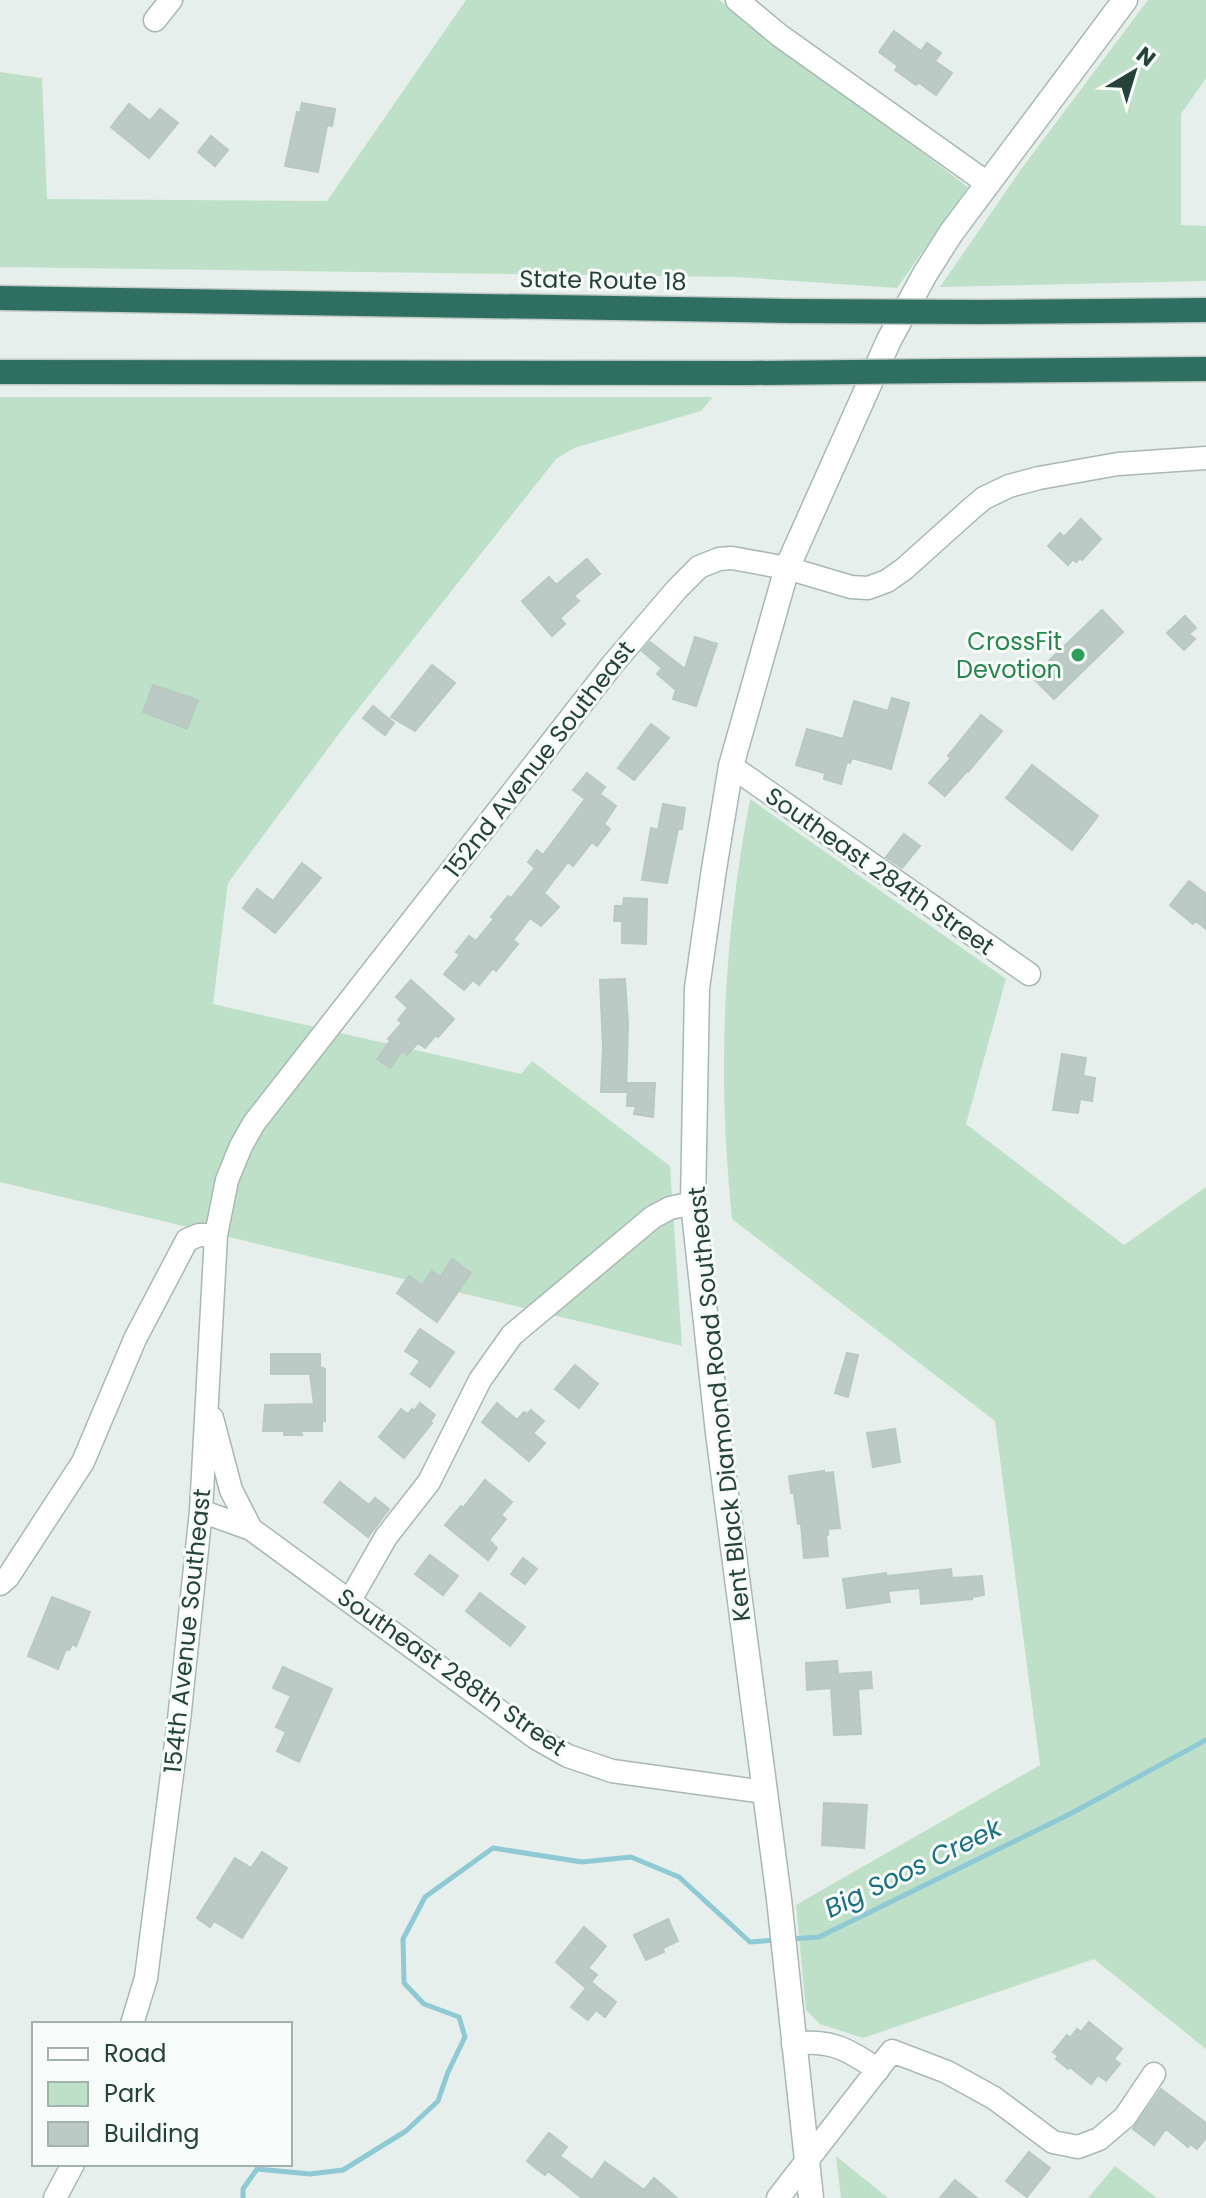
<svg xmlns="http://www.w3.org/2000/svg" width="1206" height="2198" font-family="Poppins,sans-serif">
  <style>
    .green { fill: #bfe0c8 }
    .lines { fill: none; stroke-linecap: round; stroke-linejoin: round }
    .stream { stroke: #8ec9d4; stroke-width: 5 }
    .building { fill: #bbcac4; stroke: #b8c9c2; stroke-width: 2 }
    .minor-casing { stroke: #a8b8b2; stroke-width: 25 }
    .tertiary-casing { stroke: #a8b8b2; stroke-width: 27 }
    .motorway-casing { stroke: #c2cac8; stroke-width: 27 }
    .minor { stroke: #fff; stroke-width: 22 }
    .tertiary { stroke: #fff; stroke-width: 24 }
    .motorway { stroke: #2f6f62; stroke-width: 24 }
    .motorway-bridge-casing { stroke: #c2cac8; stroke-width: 27; stroke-linecap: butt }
    .motorway-bridge { stroke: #2f6f62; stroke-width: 24 }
    .leisure-dot { fill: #2e9e5b; stroke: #f7fbf9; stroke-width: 3 }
    .labels { text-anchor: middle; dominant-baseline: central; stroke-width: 6; stroke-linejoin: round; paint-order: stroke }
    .street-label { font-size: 24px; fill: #24423a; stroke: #f7fbf9 }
    .leisure-label { font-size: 24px; fill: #27864d; stroke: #f7fbf9; text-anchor: end }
    .water-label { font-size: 26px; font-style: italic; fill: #1c6f80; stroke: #f7fbf9 }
  </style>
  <rect width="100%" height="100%" fill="#e6efeb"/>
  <path class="green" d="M 466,0 L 719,0 L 968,187 L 897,288 L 737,277 L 0,267 L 0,72 L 42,78 L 47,199 L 327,201 Z
    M 1148,0 L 1206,0 L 1206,78 L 1181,114 L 1181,225 L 1206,226 L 1206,281 L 940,287 L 1022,168 Z
    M 0,397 L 713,397 L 701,411 L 574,448 L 556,459 L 347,723 L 228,883 L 213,1004 L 521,1074 L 532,1061 L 670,1166 L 682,1346 L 0,1182 Z
    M 750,799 L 1006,979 L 966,1124 L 1124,1245 L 1206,1187 L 1206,2049 L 1094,1959 L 863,2038 L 820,2024 L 806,2010 L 796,1905 L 1040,1765 L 995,1421 L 732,1219 C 717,1072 723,944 750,799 Z
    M 836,2156 L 888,2198 L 841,2198 Z
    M 1115,2166 L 1157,2198 L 1088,2198 Z"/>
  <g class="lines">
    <path class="stream" d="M 791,1939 L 819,1937 L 1070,1814 L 1206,1740
      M 243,2198 L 243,2189 L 257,2169 L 310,2174 L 343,2170 L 406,2131 L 438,2101 L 448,2072 L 465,2037 L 459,2017 L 424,2004 L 404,1983 L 403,1939 L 425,1897 L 493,1848 L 582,1862 L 631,1857 L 679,1877 L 750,1942 L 777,1940"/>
  </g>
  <path class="building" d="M 894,31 L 921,51 L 927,43 L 941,53 L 935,61 L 952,73 L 936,95 L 918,82 L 916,85 L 895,70 L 898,66 L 879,52 Z
    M 302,103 L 335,109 L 332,126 L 327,125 L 318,172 L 285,166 L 297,112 L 300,113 Z
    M 129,104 L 150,121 L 160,109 L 178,123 L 149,158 L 111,127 Z
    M 211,136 L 228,150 L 215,166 L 198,152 Z
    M 1081,519 L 1101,539 L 1082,560 L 1080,558 L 1076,562 L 1073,559 L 1068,565 L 1048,546 L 1060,533 L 1064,537 Z
    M 587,559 L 600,574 L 574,596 L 579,601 L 560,618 L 565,624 L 552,636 L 522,601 L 549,577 L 556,585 Z
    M 1102,610 L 1123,632 L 1054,699 L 1032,677 Z
    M 1185,616 L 1196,628 L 1189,634 L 1195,639 L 1184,650 L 1167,633 Z
    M 695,637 L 717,644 L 696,706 L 673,699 L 676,690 L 657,674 L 662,668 L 642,651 L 650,642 L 685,669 Z
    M 432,665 L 455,683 L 415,731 L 391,717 Z
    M 153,685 L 198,700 L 187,729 L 143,712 Z
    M 892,698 L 909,703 L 891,769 L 852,758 L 850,763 L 847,762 L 841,784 L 824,779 L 825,773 L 796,765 L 807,729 L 843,739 L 854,701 L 888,711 Z
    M 373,706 L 394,723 L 385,735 L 363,718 Z
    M 981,715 L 1002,731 L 968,772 L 967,771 L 945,796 L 929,783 L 951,758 L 948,756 Z
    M 651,724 L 669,738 L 634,780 L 618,768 Z
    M 1032,765 L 1098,816 L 1072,850 L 1006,798 Z
    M 587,773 L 605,787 L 600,794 L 616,806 L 604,824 L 610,829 L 597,846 L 592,842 L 573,866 L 568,862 L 544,893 L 559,907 L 541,926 L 530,918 L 513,940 L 518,944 L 496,971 L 493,968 L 479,985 L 473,980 L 464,990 L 444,974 L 460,955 L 456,952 L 469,936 L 476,941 L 494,919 L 491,917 L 508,896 L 511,898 L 535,868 L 528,862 L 537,850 L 543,855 L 585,799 L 573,790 Z
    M 663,804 L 685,808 L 682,829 L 678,829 L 667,883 L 642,880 L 651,828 L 658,830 Z
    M 904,834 L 920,846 L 902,868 L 886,857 Z
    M 302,863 L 321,878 L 275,933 L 243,908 L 257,889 L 273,901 Z
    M 1189,881 L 1206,894 L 1206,929 L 1196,921 L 1193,924 L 1170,905 Z
    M 624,898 L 647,899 L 646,944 L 622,943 L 622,921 L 614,921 L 615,906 L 623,906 Z
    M 625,979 L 628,1024 L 626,1092 L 601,1092 L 603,1047 L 600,980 Z
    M 411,980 L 454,1019 L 438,1037 L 436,1035 L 425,1048 L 418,1043 L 407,1055 L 402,1051 L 390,1068 L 377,1059 L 390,1041 L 388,1039 L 402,1023 L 398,1020 L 408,1008 L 396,997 Z
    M 1062,1054 L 1086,1058 L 1083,1076 L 1095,1078 L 1092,1101 L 1080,1099 L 1078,1113 L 1053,1110 Z
    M 628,1083 L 655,1083 L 653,1117 L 634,1114 L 636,1106 L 627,1106 Z
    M 452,1259 L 471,1273 L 437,1322 L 397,1293 L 409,1276 L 422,1285 L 432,1271 L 440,1277 Z
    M 420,1329 L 454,1352 L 430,1387 L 411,1374 L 420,1361 L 405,1351 Z
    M 847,1353 L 858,1355 L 848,1397 L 835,1393 Z
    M 271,1354 L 320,1354 L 320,1367 L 325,1369 L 325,1421 L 322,1421 L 322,1431 L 301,1431 L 302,1435 L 284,1435 L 284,1431 L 263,1431 L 265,1405 L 314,1404 L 310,1374 L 271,1374 Z
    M 575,1365 L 598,1384 L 579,1408 L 555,1389 Z
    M 420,1403 L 435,1415 L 430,1422 L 432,1423 L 404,1458 L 379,1437 L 401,1409 L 408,1414 L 412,1409 L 414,1411 Z
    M 497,1403 L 517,1420 L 524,1412 L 527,1414 L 531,1410 L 544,1421 L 533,1433 L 545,1443 L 529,1461 L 482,1422 Z
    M 895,1429 L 900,1462 L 873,1467 L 867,1433 Z
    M 824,1471 L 824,1473 L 833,1472 L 840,1528 L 828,1529 L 828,1535 L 826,1536 L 828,1556 L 804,1558 L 801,1523 L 798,1524 L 794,1493 L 791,1493 L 789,1476 Z
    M 485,1480 L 512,1502 L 501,1515 L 506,1519 L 489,1540 L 497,1548 L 488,1560 L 445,1525 L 461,1506 L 463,1508 Z
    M 340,1482 L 369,1505 L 375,1498 L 389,1509 L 368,1537 L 324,1502 Z
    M 430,1555 L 458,1576 L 443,1595 L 415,1574 Z
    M 523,1558 L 537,1569 L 525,1584 L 511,1574 Z
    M 951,1569 L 952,1578 L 982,1576 L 984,1595 L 972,1597 L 972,1599 L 921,1604 L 920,1588 L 888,1591 L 890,1602 L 847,1608 L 843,1579 L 886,1573 L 887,1576 Z
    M 480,1593 L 525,1627 L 510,1646 L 466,1611 Z
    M 52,1597 L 90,1612 L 76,1646 L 72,1644 L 69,1650 L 66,1649 L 58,1669 L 28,1656 Z
    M 837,1661 L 838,1674 L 871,1672 L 872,1688 L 858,1689 L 861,1734 L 834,1735 L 831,1688 L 807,1690 L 806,1663 Z
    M 283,1667 L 332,1689 L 299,1762 L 277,1751 L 286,1732 L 276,1727 L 291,1696 L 273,1688 Z
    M 824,1803 L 867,1805 L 864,1848 L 822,1845 Z
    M 262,1852 L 287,1868 L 242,1938 L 214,1921 L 210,1927 L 197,1918 L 235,1858 L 251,1868 Z
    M 668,1919 L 678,1941 L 663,1948 L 664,1952 L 646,1960 L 634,1935 Z
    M 584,1927 L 606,1946 L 588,1968 L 597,1975 L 591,1982 L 616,2002 L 605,2017 L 596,2010 L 588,2020 L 571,2007 L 586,1988 L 556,1962 Z
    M 1089,2022 L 1122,2049 L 1114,2059 L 1120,2064 L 1106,2081 L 1098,2075 L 1091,2084 L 1070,2067 L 1068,2069 L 1056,2059 L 1058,2056 L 1053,2052 L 1067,2035 L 1070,2038 L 1077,2029 L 1081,2032 Z
    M 1161,2089 L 1206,2123 L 1206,2138 L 1197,2149 L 1190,2144 L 1188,2147 L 1166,2129 L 1154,2145 L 1133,2129 Z
    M 549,2133 L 567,2147 L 560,2156 L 592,2180 L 605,2162 L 644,2190 L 654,2178 L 677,2198 L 582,2198 L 548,2171 L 545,2175 L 527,2161 Z
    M 1029,2152 L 1050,2168 L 1027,2197 L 1006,2181 Z
    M 955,2180 L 977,2198 L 940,2198 Z"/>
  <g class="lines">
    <defs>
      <path id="minor" d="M 737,0 L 779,35 L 987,183
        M 155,20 L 171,0
        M 731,766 L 1029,974
        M 212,1418 L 231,1490 L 251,1529
        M 201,1511 L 251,1529 L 536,1738 L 568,1756 L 612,1771 L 765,1792
        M 0,1584 L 8,1577 L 83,1462 L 135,1339 L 187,1240 L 199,1235 L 216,1235
        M 350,1600 L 386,1537 L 429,1482 L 480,1380 L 512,1335 L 653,1217 L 670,1208 L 693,1203
        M 132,2024 L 146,1978 L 179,1720 L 201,1511 L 216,1235 L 227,1180 L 241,1146 L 254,1123 L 612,665 L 677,589 L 699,567 L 719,559 L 732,558 L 787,568 L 851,587 L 868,588 L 887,581 L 904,569 L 972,508 L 984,498 L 1009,486 L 1039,478 L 1118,464 L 1206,458
        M 793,2044 C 830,2039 848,2049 878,2070
        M 55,2198 L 73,2164
        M 778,2198 L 892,2051 L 947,2072 L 994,2098 L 1053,2142 L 1078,2147 L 1099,2139 L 1125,2117 L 1154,2074"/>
      <path id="tertiary" d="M 811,2198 L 779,1899 L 718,1433 L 693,1203 L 697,988 L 714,869 L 731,766 L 787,568 L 889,340 L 925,274 L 951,233 L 1125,0"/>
      <path id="motorway" d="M 0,298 L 790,311
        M 981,312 L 1206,310
        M 946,371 L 1206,369
        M 0,372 L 750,373"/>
    </defs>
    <use href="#minor" class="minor-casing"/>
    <use href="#tertiary" class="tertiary-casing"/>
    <use href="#motorway" class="motorway-casing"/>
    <use href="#minor" class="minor"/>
    <use href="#tertiary" class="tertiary"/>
    <use href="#motorway" class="motorway"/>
    <defs>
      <path id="motorway-bridge" d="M 790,311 L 981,312
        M 750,373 L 946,371"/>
    </defs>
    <use href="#motorway-bridge" class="motorway-bridge-casing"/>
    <use href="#motorway-bridge" class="motorway-bridge"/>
  </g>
  <circle class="leisure-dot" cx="1078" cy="655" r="8"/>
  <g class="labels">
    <g class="street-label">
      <text transform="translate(603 280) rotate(1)">State Route 18</text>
      <text transform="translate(539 759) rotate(-52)">152nd Avenue Southeast</text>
      <text transform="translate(880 871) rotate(35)">Southeast 284th Street</text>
      <text transform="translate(719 1404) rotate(-96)">Kent Black Diamond Road Southeast</text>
      <text transform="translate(187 1631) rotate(-84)">154th Avenue Southeast</text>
      <text transform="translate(452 1672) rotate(35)">Southeast 288th Street</text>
    </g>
    <g class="leisure-label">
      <text x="1062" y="641">CrossFit<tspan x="1062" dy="28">Devotion</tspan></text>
    </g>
    <g class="water-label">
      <text transform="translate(913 1868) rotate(-26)">Big Soos Creek</text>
    </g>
  </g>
  <rect x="32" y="2022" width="260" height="144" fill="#f7fbf9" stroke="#a3b1ad" stroke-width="2"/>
  <rect x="48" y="2048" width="40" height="12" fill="#ffffff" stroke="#a3b1ad" stroke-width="2"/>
  <text x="104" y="2062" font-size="24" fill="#24423a">Road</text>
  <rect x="48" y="2082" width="40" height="24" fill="#bfe0c8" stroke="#a3b1ad" stroke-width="2"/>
  <text x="104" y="2102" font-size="24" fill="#24423a">Park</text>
  <rect x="48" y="2122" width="40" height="24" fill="#bbcac4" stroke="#a3b1ad" stroke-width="2"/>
  <text x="104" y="2142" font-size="24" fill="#24423a">Building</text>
  <g transform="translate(1134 72) rotate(38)" stroke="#f7fbf9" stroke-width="6" paint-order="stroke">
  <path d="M0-6L14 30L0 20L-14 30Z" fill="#24423a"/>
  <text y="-12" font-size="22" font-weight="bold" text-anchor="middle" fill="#24423a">N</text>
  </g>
</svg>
